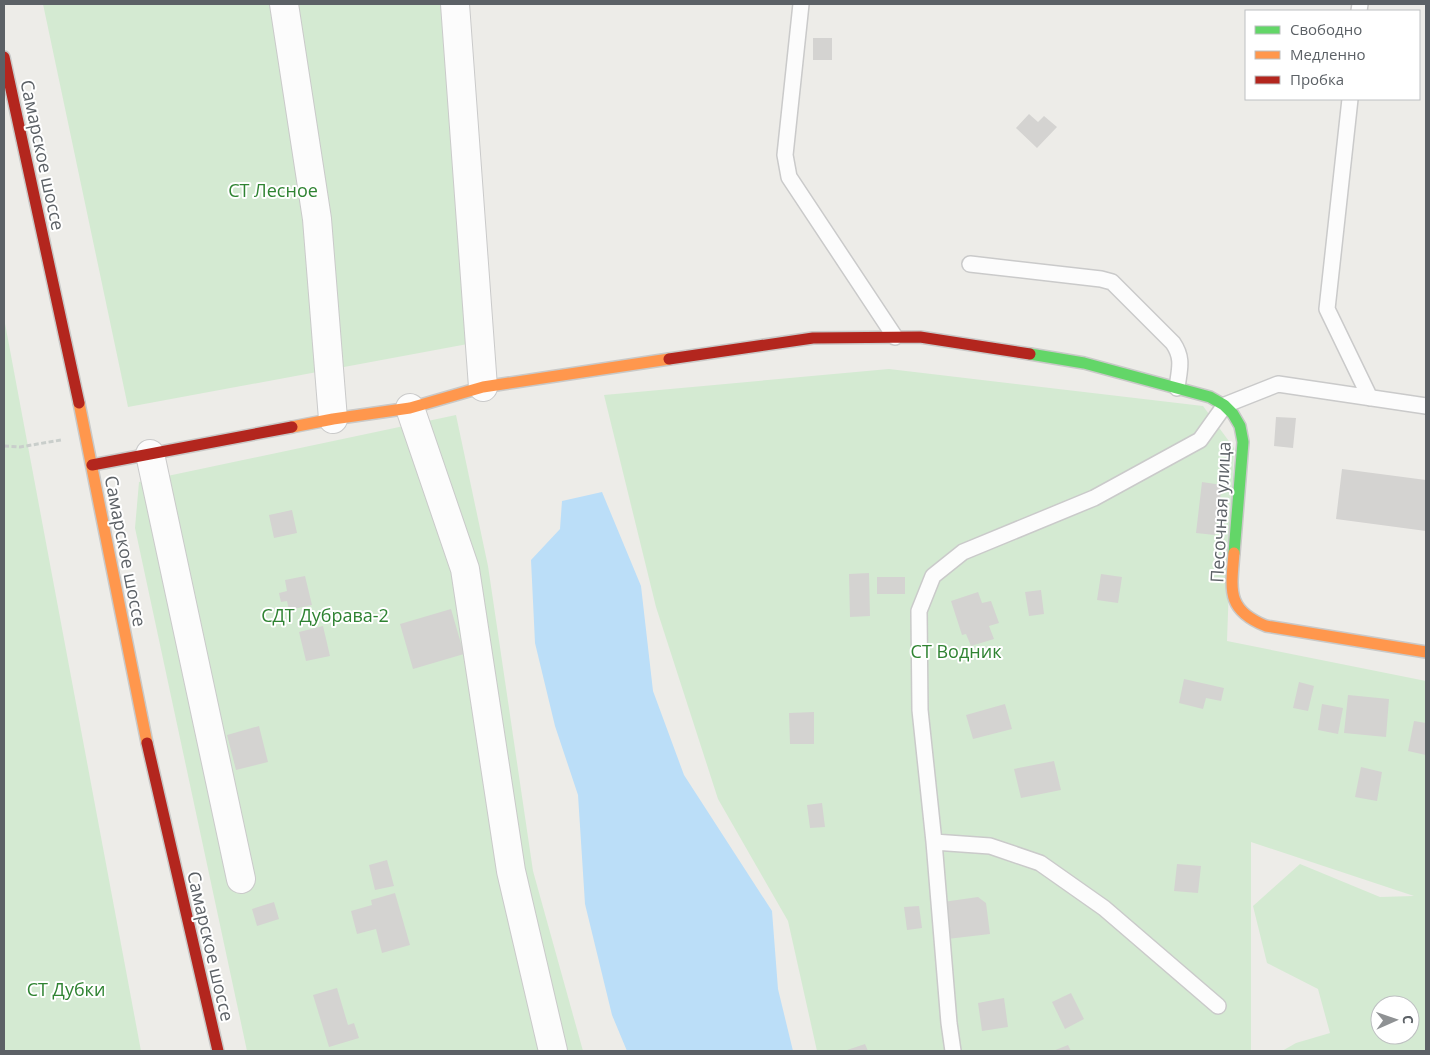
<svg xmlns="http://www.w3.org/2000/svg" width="1430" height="1055" font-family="'Open Sans',sans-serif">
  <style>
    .green { fill: #d4ead2; fill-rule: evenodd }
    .water { fill: #bbdef8 }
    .building { fill: #d4d3d1 }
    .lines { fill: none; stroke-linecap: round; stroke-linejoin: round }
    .lane-casing { stroke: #cacaca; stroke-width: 18 }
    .street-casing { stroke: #cacaca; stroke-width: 30 }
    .fast-casing { stroke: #c9c9c8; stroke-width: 14 }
    .slow-casing { stroke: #c9c9c8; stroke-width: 14 }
    .jam-casing { stroke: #c9c9c8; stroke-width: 14 }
    .path { stroke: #c9cecb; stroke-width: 3; stroke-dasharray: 5 2.5; stroke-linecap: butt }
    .lane { stroke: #fcfcfc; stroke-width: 15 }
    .street { stroke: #fcfcfc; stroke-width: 28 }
    .fast { stroke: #63d668; stroke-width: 11 }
    .slow { stroke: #ff974d; stroke-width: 11 }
    .jam { stroke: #b3261e; stroke-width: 11 }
    .labels { text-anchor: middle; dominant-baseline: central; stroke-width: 4; stroke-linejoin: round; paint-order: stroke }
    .street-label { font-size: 18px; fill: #5c6166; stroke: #fff }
    .park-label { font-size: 18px; fill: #2f8332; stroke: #fff }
  </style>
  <rect width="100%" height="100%" fill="#edece8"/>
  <path class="green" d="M 43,4 L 458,4 L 473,343 L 128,407 Z
    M 4,318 L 141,1051 L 4,1051 Z
    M 889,369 L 1203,406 L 1234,448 L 1227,641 L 1426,681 L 1426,1051 L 1282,1051 L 1296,1043 L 1330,1033 L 1318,989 L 1267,963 L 1253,906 L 1300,864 L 1380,897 L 1414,896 L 1251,842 L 1251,1051 L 817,1051 L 788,921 L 718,799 L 656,607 L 604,395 ZM 1380,1005 L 1410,1005 L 1410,1035 L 1380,1035 Z
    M 456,415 L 488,566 L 533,871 L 583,1051 L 247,1051 L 135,528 L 139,482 Z"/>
  <path class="water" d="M 602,492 L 641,586 L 653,691 L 684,775 L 772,911 L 778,989 L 793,1051 L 627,1051 L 612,1015 L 585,904 L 578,795 L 555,726 L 535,643 L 531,560 L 560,529 L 562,501 Z"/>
  <path class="building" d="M 813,38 L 832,38 L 832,60 L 813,60 Z
    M 1029,114 L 1038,122 L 1044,116 L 1057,127 L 1037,148 L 1016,128 Z
    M 1276,417 L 1296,418 L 1293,448 L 1274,446 Z
    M 1342,469 L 1426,480 L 1426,531 L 1336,519 Z
    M 1202,482 L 1222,485 L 1215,535 L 1196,533 Z
    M 292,510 L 297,533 L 274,538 L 269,515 Z
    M 869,573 L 870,616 L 850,617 L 849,574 Z
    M 1101,574 L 1122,577 L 1118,603 L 1097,600 Z
    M 305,576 L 312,605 L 289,610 L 287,601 L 281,602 L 279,593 L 287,591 L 285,580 Z
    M 877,577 L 905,577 L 905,594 L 877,594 Z
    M 1041,590 L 1044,614 L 1029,616 L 1025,592 Z
    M 978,592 L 982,603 L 991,601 L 999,623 L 989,626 L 994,639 L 971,646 L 966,634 L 962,635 L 951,601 Z
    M 451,609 L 464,654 L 413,669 L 400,624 Z
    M 323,626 L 330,656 L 306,661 L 299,632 Z
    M 1184,679 L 1224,688 L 1221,701 L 1206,698 L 1203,709 L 1179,703 Z
    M 1299,682 L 1314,686 L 1308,711 L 1293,708 Z
    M 1348,695 L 1389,699 L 1386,737 L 1344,733 Z
    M 1005,704 L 1012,729 L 973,739 L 966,715 Z
    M 1322,704 L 1343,708 L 1338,734 L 1318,730 Z
    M 814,712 L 814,744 L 790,744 L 789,713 Z
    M 1414,721 L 1426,723 L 1426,755 L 1408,751 Z
    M 259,726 L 268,762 L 236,770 L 227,735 Z
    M 1054,761 L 1061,790 L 1021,798 L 1014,769 Z
    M 1361,767 L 1382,772 L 1377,801 L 1355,797 Z
    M 822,803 L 825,827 L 810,828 L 807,805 Z
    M 387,860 L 394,886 L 375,890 L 369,865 Z
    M 1177,864 L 1201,866 L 1198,893 L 1174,891 Z
    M 395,893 L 410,945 L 382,953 L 376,929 L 357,934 L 351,911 L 372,905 L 371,900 Z
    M 978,897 L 986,903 L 990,934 L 947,939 L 943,902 Z
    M 274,902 L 279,919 L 257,926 L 252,909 Z
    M 919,906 L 922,928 L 907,930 L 904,907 Z
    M 337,988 L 348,1025 L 354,1023 L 359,1038 L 329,1047 L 313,995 Z
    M 1071,993 L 1084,1019 L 1065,1029 L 1052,1002 Z
    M 1004,998 L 1008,1027 L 982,1031 L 978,1003 Z
    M 865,1044 L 868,1051 L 844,1051 Z
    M 1068,1045 L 1071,1051 L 1053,1051 Z"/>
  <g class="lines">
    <defs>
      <path id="lane" d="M 801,4 L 785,155 L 789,177 L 895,337
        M 1359,11 L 1360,4
        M 1350,99 L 1327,309 L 1370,398
        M 970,264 L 1101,279 L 1112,282 L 1173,343 C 1184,359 1179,370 1177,388
        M 934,842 L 990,846 L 1040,863 L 1104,908 L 1218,1006
        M 953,1051 L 949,1023 L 934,842 L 920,710 L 919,611 L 933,576 L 963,552 L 1094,498 L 1200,440 L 1225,405 L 1278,384 L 1426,406"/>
      <path id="street" d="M 284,4 L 317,219 L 333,419
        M 455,4 L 483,387
        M 410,408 L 465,569 L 511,871 L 553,1051
        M 150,454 L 241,879"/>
      <path id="fast" d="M 1030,354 L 1084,363 L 1210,397 L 1224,405 L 1233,414 L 1240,426 L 1243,442 L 1234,553"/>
      <path id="slow" d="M 79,403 L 147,743
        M 292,427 L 333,419 L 410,408 L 483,387 L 669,359
        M 1234,553 C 1231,590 1226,610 1266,626 L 1426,652"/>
      <path id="jam" d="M 4,57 L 79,403
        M 669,359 L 813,338 L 920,337 L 1030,354
        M 92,465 L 292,427
        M 147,743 L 218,1051"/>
    </defs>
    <use href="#lane" class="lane-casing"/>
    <use href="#street" class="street-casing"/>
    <use href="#fast" class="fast-casing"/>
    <use href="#slow" class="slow-casing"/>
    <use href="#jam" class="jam-casing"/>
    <path class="path" d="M 4,446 L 20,447 L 61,440"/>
    <use href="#lane" class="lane"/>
    <use href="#street" class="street"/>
    <use href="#fast" class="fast"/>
    <use href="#slow" class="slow"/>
    <use href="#jam" class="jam"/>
  </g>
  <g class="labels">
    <g class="street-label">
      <text transform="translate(43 155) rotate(78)">Самарское шоссе</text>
      <text transform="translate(1220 512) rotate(-87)">Песочная улица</text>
      <text transform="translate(126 551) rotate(79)">Самарское шоссе</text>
      <text transform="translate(211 946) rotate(77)">Самарское шоссе</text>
    </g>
    <g class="park-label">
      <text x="273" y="190">СТ Лесное</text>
      <text x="325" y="615">СДТ Дубрава-2</text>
      <text x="956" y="651">СТ Водник</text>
      <text x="66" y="989">СТ Дубки</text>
    </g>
  </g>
  <rect width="1430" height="1055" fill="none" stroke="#5c6166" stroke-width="10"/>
  <rect x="1245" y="10" width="175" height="90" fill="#ffffff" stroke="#bec0c2"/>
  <rect x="1255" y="26" width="25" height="8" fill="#63d668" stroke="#bec0c2"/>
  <text x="1290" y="35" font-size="15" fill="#5c6166">Свободно</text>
  <rect x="1255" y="51" width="25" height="8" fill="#ff974d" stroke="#bec0c2"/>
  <text x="1290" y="60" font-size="15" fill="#5c6166">Медленно</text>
  <rect x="1255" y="76" width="25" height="8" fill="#b3261e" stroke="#bec0c2"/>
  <text x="1290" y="85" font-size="15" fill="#5c6166">Пробка</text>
  <g transform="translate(1395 1020) rotate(88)"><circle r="24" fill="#ffffff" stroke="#bec0c2"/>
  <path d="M0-4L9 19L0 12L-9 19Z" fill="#8f9294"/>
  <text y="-8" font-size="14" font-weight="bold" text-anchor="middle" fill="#5c6166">С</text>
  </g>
</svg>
